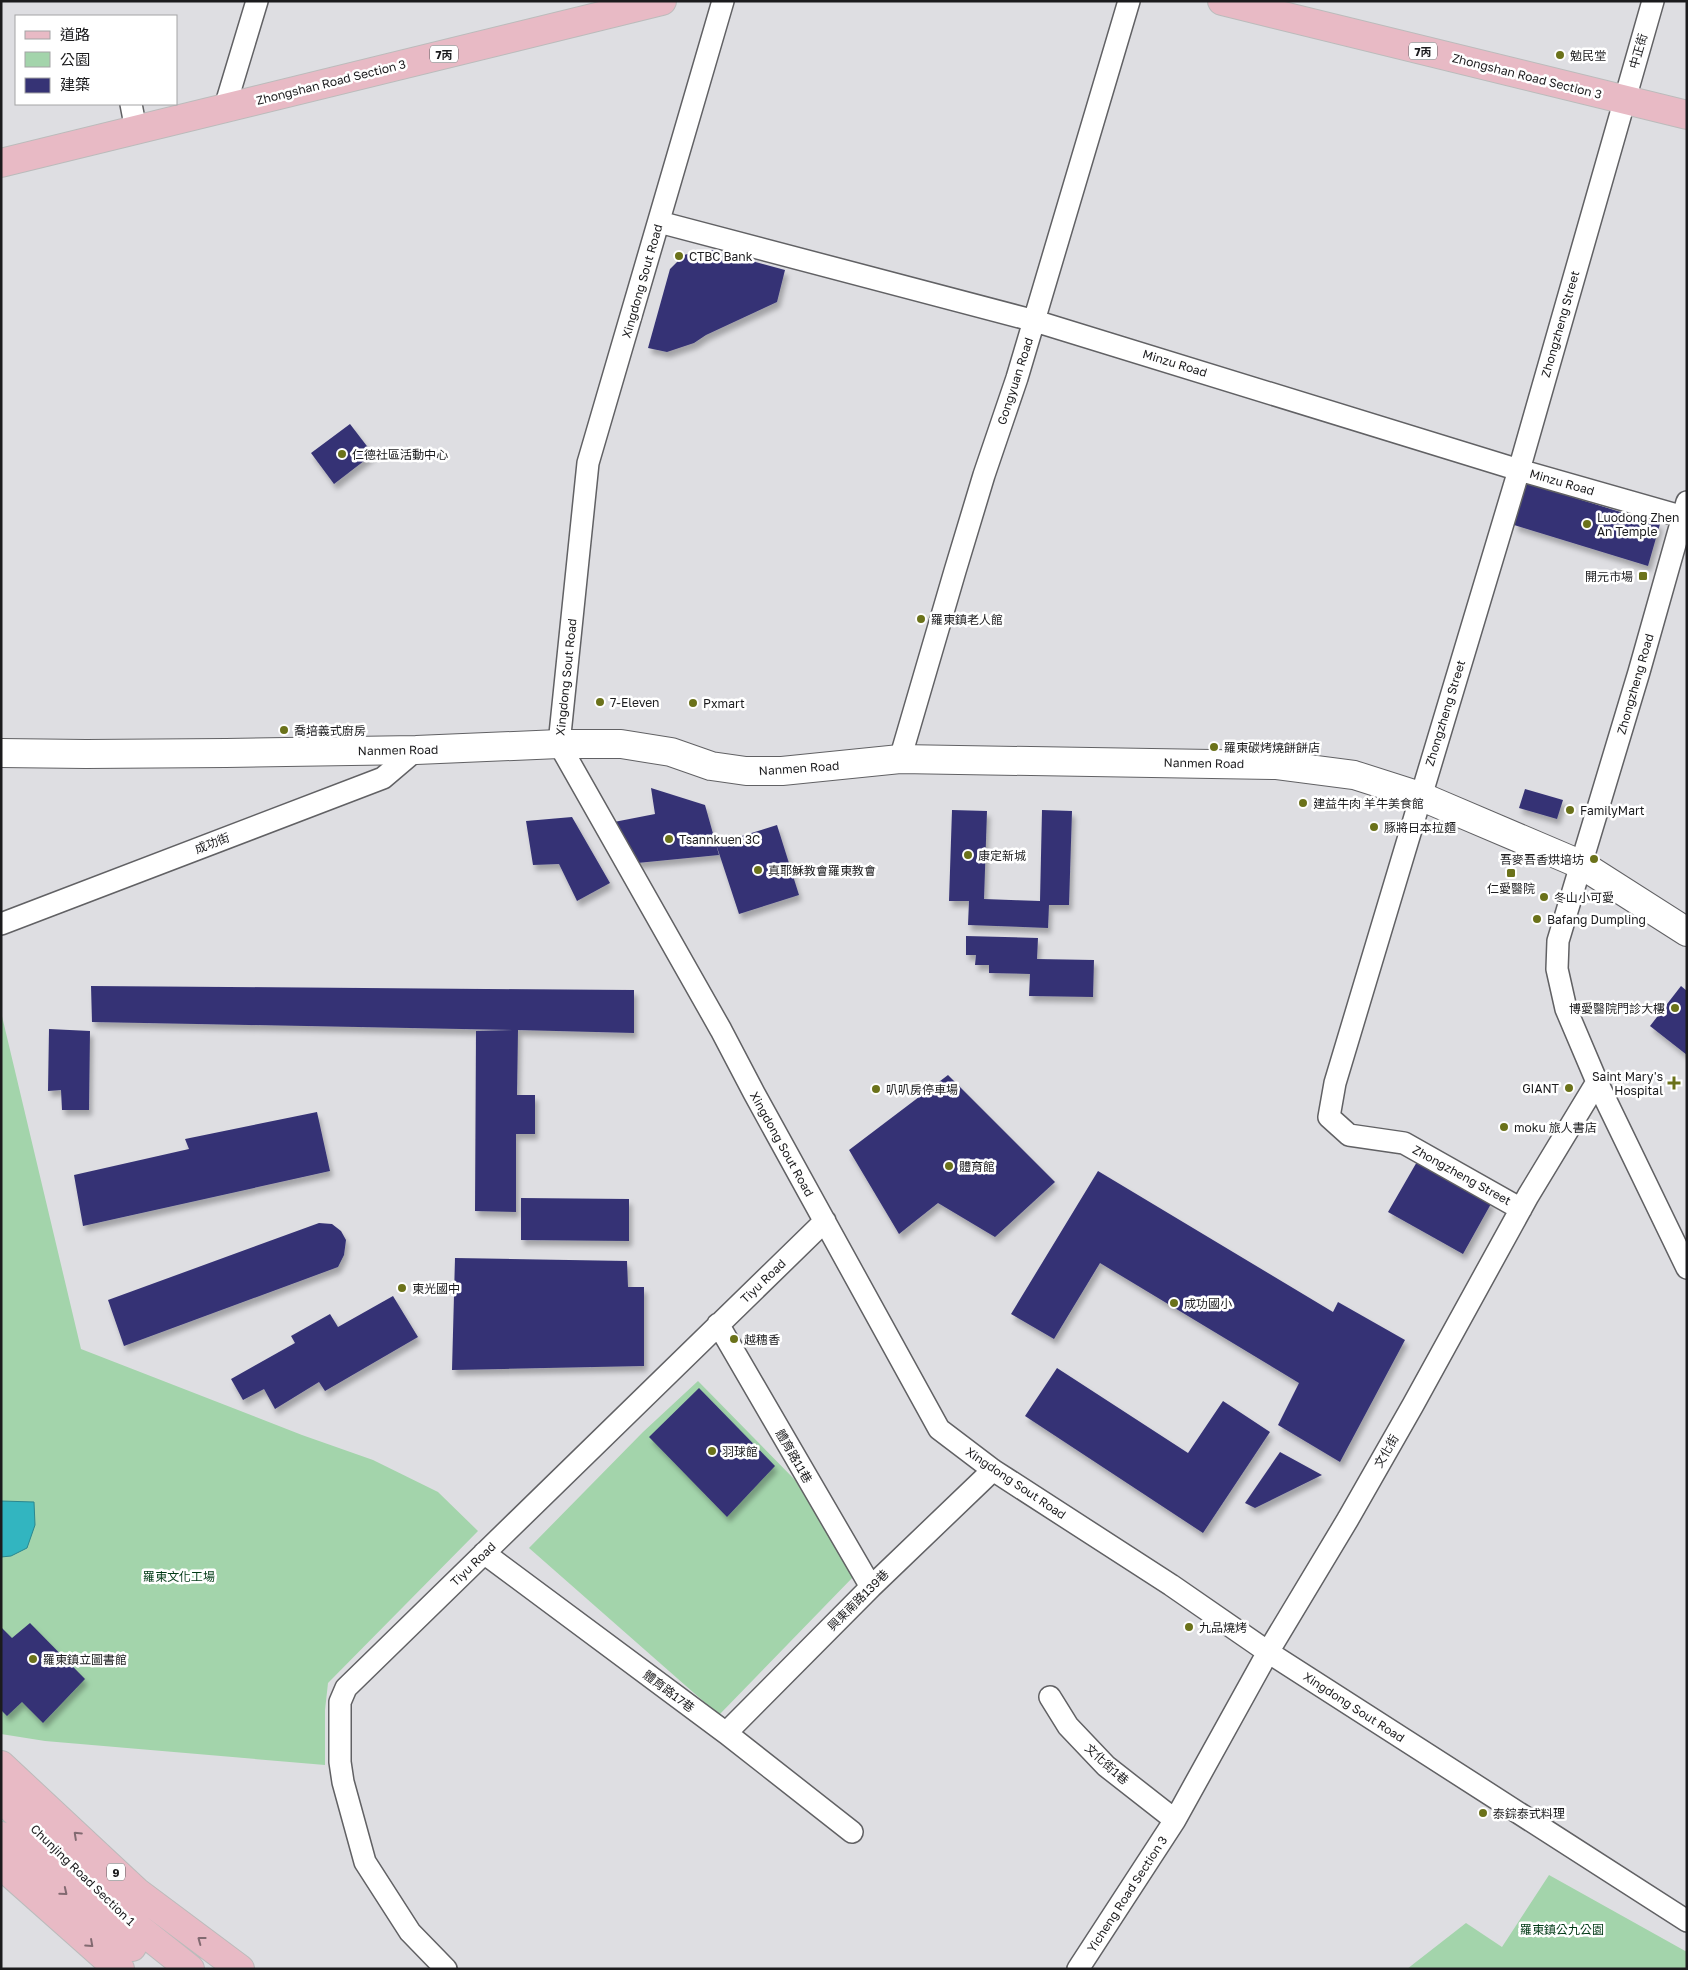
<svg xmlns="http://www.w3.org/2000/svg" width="1688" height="1970" font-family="'Golos Text','Noto Sans TC',sans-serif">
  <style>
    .green { fill: #a3d4ab }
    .water { fill: #32b5c0; stroke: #2b878f }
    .building { fill: #363375; filter: url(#shadow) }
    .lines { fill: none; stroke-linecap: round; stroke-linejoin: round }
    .street-casing { stroke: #616164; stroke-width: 24 }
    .secondary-casing { stroke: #616164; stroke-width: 30 }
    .primary-casing { stroke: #bbb; stroke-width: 30 }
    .street { stroke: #fff; stroke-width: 21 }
    .secondary { stroke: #fff; stroke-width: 28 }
    .primary { stroke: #e8bac5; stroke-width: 28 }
    .oneway { stroke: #826a71 }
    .poi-dot { fill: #6b721a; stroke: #fff; stroke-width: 2 }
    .labels { text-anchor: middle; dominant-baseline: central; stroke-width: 5; stroke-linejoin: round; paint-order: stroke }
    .shield { fill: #fff; stroke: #5f5f61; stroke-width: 1 }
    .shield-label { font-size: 11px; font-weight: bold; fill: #1b1b1d }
    .street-label { font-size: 12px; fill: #1b1b1d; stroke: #fff }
    .poi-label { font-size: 12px; fill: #1b1b1d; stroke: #fff; text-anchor: start }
    .park-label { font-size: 12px; fill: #003915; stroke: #fff }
  </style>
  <defs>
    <filter id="shadow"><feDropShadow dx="3" dy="5.5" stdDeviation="2.5" flood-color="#0004"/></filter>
  </defs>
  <rect width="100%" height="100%" fill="#dedee2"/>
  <path class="green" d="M 1,1012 L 81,1349 L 302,1435 L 373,1460 L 438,1492 L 478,1531 L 328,1683 L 325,1710 L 325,1765 L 45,1741 L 1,1734 Z
    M 698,1381 L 796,1481 L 855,1575 L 719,1715 L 529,1548 L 643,1432 Z
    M 1549,1875 L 1687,1952 L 1687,1969 L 1407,1969 L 1466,1923 L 1502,1947 Z"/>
  <path class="water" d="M 1,1501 L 34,1502 L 35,1525 L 27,1548 L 11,1556 L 1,1557 Z"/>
  <path class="building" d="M 712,250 L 785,270 L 777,302 L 706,335 L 694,343 L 667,352 L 648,348 L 670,269 L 684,255 L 698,251 Z
    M 350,424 L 373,454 L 334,484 L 311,453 Z
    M 1526,483 L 1660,524 L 1648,566 L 1514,525 Z
    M 651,788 L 705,805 L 719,855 L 637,863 L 614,822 L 655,814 Z
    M 1525,789 L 1563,800 L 1557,819 L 1519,808 Z
    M 952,810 L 987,811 L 984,899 L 1040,901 L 1042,810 L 1072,811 L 1069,905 L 1049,905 L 1048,928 L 968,925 L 969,901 L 949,901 Z
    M 572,817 L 610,883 L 577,901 L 559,864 L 533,865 L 526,821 Z
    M 777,825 L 799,895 L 739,914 L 716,844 Z
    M 966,936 L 1038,938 L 1037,959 L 1094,960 L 1093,997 L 1029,996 L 1030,974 L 989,973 L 989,965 L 975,965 L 976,955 L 966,955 Z
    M 91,986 L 634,990 L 634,1033 L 518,1030 L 517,1095 L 535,1095 L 535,1134 L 516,1134 L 516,1212 L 475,1211 L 476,1031 L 513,1030 L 92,1022 Z
    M 1681,986 L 1687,991 L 1687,1055 L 1650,1026 Z
    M 49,1029 L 90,1031 L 89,1110 L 62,1110 L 61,1090 L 48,1091 Z
    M 948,1075 L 1055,1182 L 995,1237 L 938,1203 L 899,1234 L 849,1150 Z
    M 317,1112 L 330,1171 L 83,1226 L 74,1175 L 189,1149 L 185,1139 Z
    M 1418,1160 L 1492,1202 L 1463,1254 L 1388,1212 Z
    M 1098,1171 L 1333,1312 L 1338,1302 L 1405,1340 L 1340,1462 L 1278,1425 L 1299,1383 L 1100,1263 L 1054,1339 L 1011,1314 Z
    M 521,1198 L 629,1199 L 629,1241 L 521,1240 Z
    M 319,1223 L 332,1224 L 341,1231 L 346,1240 L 344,1255 L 338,1267 L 124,1346 L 108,1300 Z
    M 455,1258 L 627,1261 L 628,1287 L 644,1287 L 644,1366 L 452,1370 Z
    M 393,1296 L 418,1337 L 325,1391 L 319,1382 L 275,1409 L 264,1389 L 243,1400 L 231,1379 L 295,1343 L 291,1336 L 330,1314 L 338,1327 Z
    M 1057,1368 L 1188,1453 L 1223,1401 L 1270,1432 L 1203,1533 L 1025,1416 Z
    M 699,1388 L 775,1466 L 727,1517 L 649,1437 Z
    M 1280,1452 L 1322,1475 L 1255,1508 L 1245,1503 Z
    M 30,1623 L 85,1679 L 43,1723 L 22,1702 L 7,1716 L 1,1710 L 1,1627 L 12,1638 Z"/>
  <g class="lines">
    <defs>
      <path id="street" d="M 723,1 L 588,463 L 559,744 L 721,1030 L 754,1093 L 939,1429 L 993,1470 L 1171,1585 L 1268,1652 L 1687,1921
        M 131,104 L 136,130
        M 225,107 L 257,1
        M 659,222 L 1035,321 L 1519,470 L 1687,518
        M 1687,502 L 1639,672 L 1558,941 L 1557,969 L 1566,1009 L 1597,1082 L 1687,1268
        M 900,759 L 955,571 L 984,475 L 1017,378 L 1129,1
        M 1,924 L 383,778 L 416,750
        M 1521,1209 L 1404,1143 L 1349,1135 L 1329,1117 L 1335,1083 L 1519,470 L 1653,1
        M 718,1324 L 871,1587
        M 484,1553 L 726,1733 L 852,1832
        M 1050,1697 L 1068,1726 L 1106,1766 L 1175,1820
        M 726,1733 L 871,1587 L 993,1470
        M 446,1969 L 410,1932 L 365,1862 L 343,1782 L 340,1762 L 340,1702 L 346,1688 L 825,1221
        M 1078,1969 L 1175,1820 L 1268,1652 L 1348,1519 L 1413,1405 L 1528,1196 L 1597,1082"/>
      <path id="secondary" d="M 1,753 L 86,754 L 226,753 L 416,750 L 559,744 L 621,744 L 671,752 L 711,766 L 746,771 L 782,771 L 900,759 L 1277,765 L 1354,775 L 1420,796 L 1582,865 L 1687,932"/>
      <path id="primary" d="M 1222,1 L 1687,115
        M 1,163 L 662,1
        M 1,1765 L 137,1892 L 240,1969
        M 1,1798 L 122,1915 L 190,1969
        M 1,1836 L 23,1858 L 132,1947
        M 1,1865 L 108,1960 L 120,1969"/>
    </defs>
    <use href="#street" class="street-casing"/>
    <use href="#secondary" class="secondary-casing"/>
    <use href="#primary" class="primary-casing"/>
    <use href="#street" class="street"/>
    <use href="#secondary" class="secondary"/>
    <use href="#primary" class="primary"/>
  </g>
  <defs><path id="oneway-chevron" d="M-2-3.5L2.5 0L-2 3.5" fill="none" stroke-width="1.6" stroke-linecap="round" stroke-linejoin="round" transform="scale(1.25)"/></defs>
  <g class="oneway">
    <use href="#oneway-chevron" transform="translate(77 1835) rotate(-137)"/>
    <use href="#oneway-chevron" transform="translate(64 1892) rotate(39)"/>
    <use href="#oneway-chevron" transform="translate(201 1940) rotate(-143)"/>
    <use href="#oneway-chevron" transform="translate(90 1944) rotate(42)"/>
  </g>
  <g class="poi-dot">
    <circle cx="1560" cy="55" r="5"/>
    <circle cx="679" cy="256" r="5"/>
    <circle cx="342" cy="454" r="5"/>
    <circle cx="1587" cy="524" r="5"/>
    <rect x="1638" y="571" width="10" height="10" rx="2.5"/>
    <circle cx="921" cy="619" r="5"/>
    <circle cx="600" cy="702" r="5"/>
    <circle cx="693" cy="703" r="5"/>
    <circle cx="284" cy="730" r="5"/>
    <circle cx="1214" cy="747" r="5"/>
    <circle cx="1303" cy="803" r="5"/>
    <circle cx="1570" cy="810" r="5"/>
    <circle cx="1374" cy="827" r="5"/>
    <circle cx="669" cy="839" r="5"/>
    <circle cx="968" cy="855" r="5"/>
    <circle cx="1594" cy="859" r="5"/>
    <circle cx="758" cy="870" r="5"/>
    <rect x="1506" y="868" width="10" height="10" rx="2.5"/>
    <circle cx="1544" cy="897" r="5"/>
    <circle cx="1537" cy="919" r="5"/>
    <circle cx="1675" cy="1008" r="5"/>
    <path d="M1671.5 1075.5h5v5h5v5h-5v5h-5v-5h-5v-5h5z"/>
    <circle cx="1569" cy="1088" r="5"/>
    <circle cx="876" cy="1089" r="5"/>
    <circle cx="1504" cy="1127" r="5"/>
    <circle cx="949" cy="1166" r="5"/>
    <circle cx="402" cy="1288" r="5"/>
    <circle cx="1174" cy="1303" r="5"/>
    <circle cx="734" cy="1339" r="5"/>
    <circle cx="712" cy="1451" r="5"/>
    <circle cx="1189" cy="1627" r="5"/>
    <circle cx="33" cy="1659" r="5"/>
    <circle cx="1483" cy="1813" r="5"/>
  </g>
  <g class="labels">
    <g class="shield">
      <rect x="1409" y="42.5" width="28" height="17" rx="4"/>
      <rect x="430" y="45.5" width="28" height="17" rx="4"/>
      <rect x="107" y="1863.5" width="18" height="17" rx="4"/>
    </g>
    <g class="shield-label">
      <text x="1423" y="51">7丙</text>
      <text x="444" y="54">7丙</text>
      <text x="116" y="1872">9</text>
    </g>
    <g class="street-label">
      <text transform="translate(1638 51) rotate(-74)">中正街</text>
      <text transform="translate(1527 76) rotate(14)">Zhongshan Road Section 3</text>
      <text transform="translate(331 82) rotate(-14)">Zhongshan Road Section 3</text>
      <text transform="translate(642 281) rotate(-74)">Xingdong Sout Road</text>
      <text transform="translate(1560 324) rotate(-74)">Zhongzheng Street</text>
      <text transform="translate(1175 363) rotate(17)">Minzu Road</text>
      <text transform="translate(1015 381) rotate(-72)">Gongyuan Road</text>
      <text transform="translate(1562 482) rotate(16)">Minzu Road</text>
      <text transform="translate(566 677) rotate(-84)">Xingdong Sout Road</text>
      <text transform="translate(1635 684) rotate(-74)">Zhongzheng Road</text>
      <text transform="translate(1445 713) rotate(-73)">Zhongzheng Street</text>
      <text transform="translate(398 750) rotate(-1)">Nanmen Road</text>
      <text transform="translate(1204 763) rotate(1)">Nanmen Road</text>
      <text transform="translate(799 768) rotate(-4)">Nanmen Road</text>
      <text transform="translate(212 843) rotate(-21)">成功街</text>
      <text transform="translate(782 1144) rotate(61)">Xingdong Sout Road</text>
      <text transform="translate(1462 1175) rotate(29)">Zhongzheng Street</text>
      <text transform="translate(763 1281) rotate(-44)">Tiyu Road</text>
      <text transform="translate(1386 1451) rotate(-60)">文化街</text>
      <text transform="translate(794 1456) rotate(60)">體育路11巷</text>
      <text transform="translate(1016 1483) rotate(34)">Xingdong Sout Road</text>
      <text transform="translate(473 1564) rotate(-44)">Tiyu Road</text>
      <text transform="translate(858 1600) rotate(-45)">興東南路139巷</text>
      <text transform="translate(669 1691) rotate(37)">體育路17巷</text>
      <text transform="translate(1354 1707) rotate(33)">Xingdong Sout Road</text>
      <text transform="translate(1107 1764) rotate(42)">文化街1巷</text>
      <text transform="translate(83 1875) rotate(44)">Chunjing Road Section 1</text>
      <text transform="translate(1127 1894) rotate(-57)">Yicheng Road Section 3</text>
    </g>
    <g class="poi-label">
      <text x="1570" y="55">勉民堂</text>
      <text x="689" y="256">CTBC Bank</text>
      <text x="352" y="454">仁德社區活動中心</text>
      <text x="1597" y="517">Luodong Zhen<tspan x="1597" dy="14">An Temple</tspan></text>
      <text x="1633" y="576" text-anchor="end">開元市場</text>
      <text x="931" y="619">羅東鎮老人館</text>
      <text x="610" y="702">7-Eleven</text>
      <text x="703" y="703">Pxmart</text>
      <text x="294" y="730">喬培義式廚房</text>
      <text x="1224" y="747">羅東碳烤燒餅餅店</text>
      <text x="1313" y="803">建益牛肉 羊牛美食館</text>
      <text x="1580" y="810">FamilyMart</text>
      <text x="1384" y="827">豚將日本拉麵</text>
      <text x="679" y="839">Tsannkuen 3C</text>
      <text x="978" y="855">康定新城</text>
      <text x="1584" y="859" text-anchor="end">吾麥吾香烘培坊</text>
      <text x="768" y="870">真耶穌教會羅東教會</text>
      <text x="1511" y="888" text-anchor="middle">仁愛醫院</text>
      <text x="1554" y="897">冬山小可愛</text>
      <text x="1547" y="919">Bafang Dumpling</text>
      <text x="1665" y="1008" text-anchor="end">博愛醫院門診大樓</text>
      <text x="1663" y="1076" text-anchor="end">Saint Mary's<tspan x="1663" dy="14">Hospital</tspan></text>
      <text x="1559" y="1088" text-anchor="end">GIANT</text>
      <text x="886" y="1089">叭叭房停車場</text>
      <text x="1514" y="1127">moku 旅人書店</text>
      <text x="959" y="1166">體育館</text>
      <text x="412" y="1288">東光國中</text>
      <text x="1184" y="1303">成功國小</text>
      <text x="744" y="1339">越穗香</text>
      <text x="722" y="1451">羽球館</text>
      <text x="1199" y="1627">九品燒烤</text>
      <text x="43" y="1659">羅東鎮立圖書館</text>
      <text x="1493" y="1813">泰錝泰式料理</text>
    </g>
    <g class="park-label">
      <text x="179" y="1576">羅東文化工場</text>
      <text x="1562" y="1929">羅東鎮公九公園</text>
    </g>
  </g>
  <rect width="1688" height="1970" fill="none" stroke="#1b1b1d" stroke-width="5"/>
  <rect x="15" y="15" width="162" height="90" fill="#ffffff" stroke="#a4a4a5"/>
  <rect x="25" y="31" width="25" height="8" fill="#e8bac5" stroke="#a4a4a5"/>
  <text x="60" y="40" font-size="15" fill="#1b1b1d">道路</text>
  <rect x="25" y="52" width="25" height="15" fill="#a3d4ab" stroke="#a4a4a5"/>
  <text x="60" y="65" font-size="15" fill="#1b1b1d">公園</text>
  <rect x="25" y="78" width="25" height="15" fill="#363375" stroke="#a4a4a5"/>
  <text x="60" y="90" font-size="15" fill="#1b1b1d">建築</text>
</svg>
